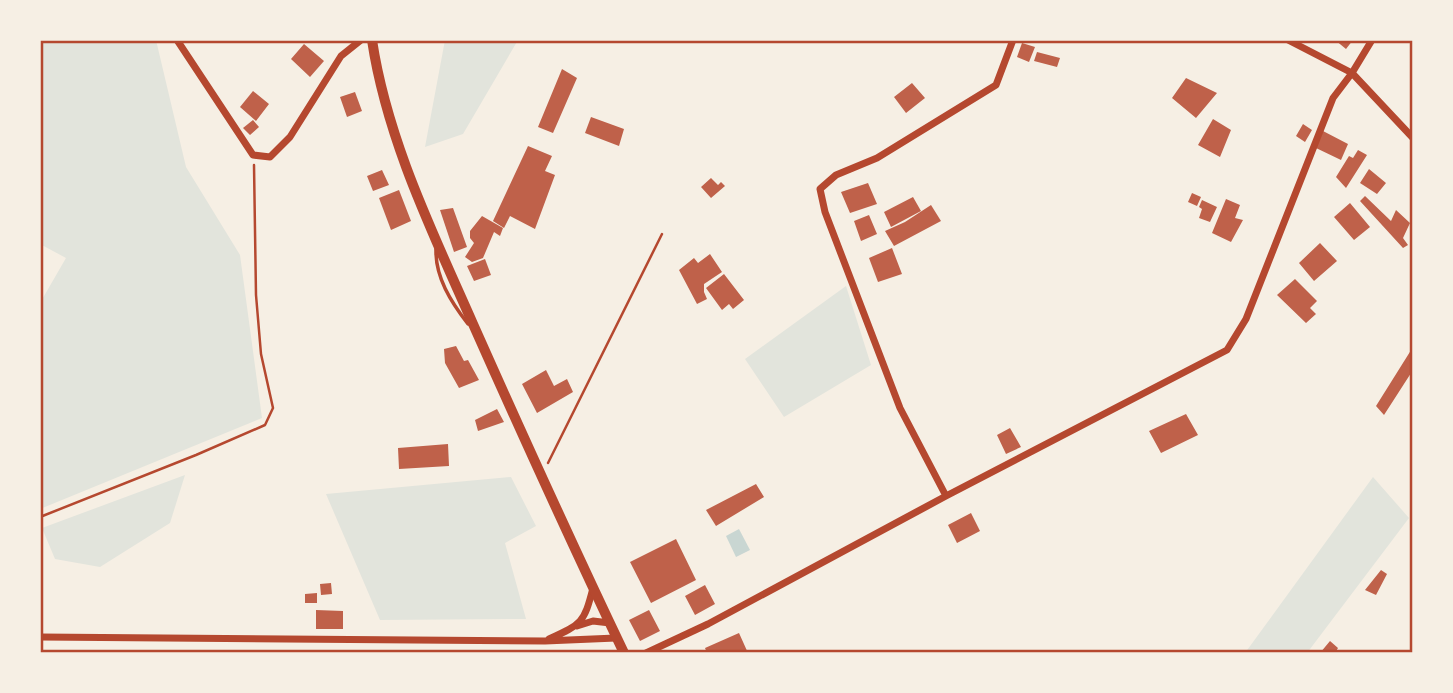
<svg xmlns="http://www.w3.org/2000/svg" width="1453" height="693" font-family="Figtree,sans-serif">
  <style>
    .green { fill: #e2e4dc }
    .water { fill: #c9d6d2 }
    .building { fill: #bf614a }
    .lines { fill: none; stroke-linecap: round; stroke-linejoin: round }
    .path { stroke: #b5482f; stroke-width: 2.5 }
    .service { stroke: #b5482f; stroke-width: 3.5 }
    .minor { stroke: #b5482f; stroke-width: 7 }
    .secondary { stroke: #b5482f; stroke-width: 10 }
    .neatline { fill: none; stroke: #b5482f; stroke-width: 2.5 }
  </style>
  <rect width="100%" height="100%" fill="#f6efe4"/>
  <path class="green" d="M 46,40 L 156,40 L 186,167 L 240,255 L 262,418 L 40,509 L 40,303 L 66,258 L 40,244 L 40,45 Z
    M 445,40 L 518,40 L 463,134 L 425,147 Z
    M 846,286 L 871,365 L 784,417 L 745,359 Z
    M 185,475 L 170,523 L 100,567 L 55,559 L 42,528 Z
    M 511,477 L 536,526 L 505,543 L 526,619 L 380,620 L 326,494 Z
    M 1373,477 L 1409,518 L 1307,653 L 1245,653 Z"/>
  <path class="water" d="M 739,529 L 750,550 L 736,557 L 726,536 Z"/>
  <path class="building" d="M 1335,40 L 1353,40 L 1346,49 Z
    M 1022,43 L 1035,47 L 1029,62 L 1017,57 Z
    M 304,44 L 324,61 L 310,77 L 291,59 Z
    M 1037,52 L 1060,58 L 1057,67 L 1034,61 Z
    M 562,69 L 577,78 L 553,133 L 538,127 Z
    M 1186,78 L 1217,93 L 1196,118 L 1172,98 Z
    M 912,83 L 925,98 L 906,113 L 894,97 Z
    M 253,91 L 269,104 L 256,121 L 240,107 Z
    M 355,92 L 362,111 L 347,117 L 340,97 Z
    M 591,117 L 624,129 L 619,146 L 585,133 Z
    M 1213,119 L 1231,130 L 1220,157 L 1198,145 Z
    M 253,120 L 259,127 L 250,135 L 243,128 Z
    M 1303,124 L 1312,130 L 1305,142 L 1296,136 Z
    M 1323,131 L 1348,144 L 1341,160 L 1316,148 Z
    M 528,146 L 552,156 L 545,171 L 555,175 L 535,229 L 510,216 L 504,228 L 493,221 Z
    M 1358,150 L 1367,155 L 1346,188 L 1336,177 L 1349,156 L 1353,158 Z
    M 1369,169 L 1386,183 L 1377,194 L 1360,183 Z
    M 382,170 L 389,185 L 373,191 L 367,176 Z
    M 711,178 L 718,185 L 721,182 L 725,186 L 711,198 L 701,187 Z
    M 868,183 L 877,204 L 850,213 L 841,192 Z
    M 399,190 L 411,221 L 391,230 L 379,198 Z
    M 1192,193 L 1201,197 L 1197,206 L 1188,202 Z
    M 1365,196 L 1391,221 L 1396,210 L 1410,223 L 1403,238 L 1408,245 L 1403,248 L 1360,201 Z
    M 913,197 L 921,211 L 891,227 L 884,212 Z
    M 1226,199 L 1240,205 L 1235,218 L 1243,220 L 1231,242 L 1212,233 Z
    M 1202,200 L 1217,207 L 1210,222 L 1199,218 L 1202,209 L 1199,207 Z
    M 1350,203 L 1370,227 L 1354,240 L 1334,217 Z
    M 931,205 L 941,221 L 894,246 L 885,231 L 905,222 Z
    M 453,208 L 467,247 L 454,252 L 440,210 Z
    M 869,215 L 877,234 L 861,241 L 854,221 Z
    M 482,216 L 503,228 L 500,236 L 494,232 L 483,258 L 472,262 L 465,257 L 474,243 L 470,238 L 470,231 Z
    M 1320,243 L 1337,261 L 1314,281 L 1299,263 Z
    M 892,248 L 902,274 L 878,282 L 869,258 Z
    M 710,254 L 722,272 L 704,284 L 704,292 L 707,299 L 697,304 L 679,270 L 694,258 L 698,263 Z
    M 485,259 L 491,275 L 474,281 L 467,266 Z
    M 724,274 L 744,300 L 733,309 L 729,304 L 722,310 L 706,288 Z
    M 1295,279 L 1317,301 L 1310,308 L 1316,314 L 1306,323 L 1277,295 Z
    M 456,346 L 464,361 L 468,360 L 479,380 L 459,388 L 445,363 L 444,349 Z
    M 1413,347 L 1413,370 L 1384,415 L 1376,406 Z
    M 546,370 L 554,386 L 567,379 L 573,392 L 537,413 L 522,384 Z
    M 497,409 L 504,422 L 478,431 L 475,420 Z
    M 1186,414 L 1198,435 L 1161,453 L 1149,431 Z
    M 1010,428 L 1021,447 L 1006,454 L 997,435 Z
    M 448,444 L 449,466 L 399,469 L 398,448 Z
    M 756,484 L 764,497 L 716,526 L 706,510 Z
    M 971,513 L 980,531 L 957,543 L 948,525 Z
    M 676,539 L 696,580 L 651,603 L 630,562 Z
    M 1381,570 L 1387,574 L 1376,595 L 1365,590 Z
    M 331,583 L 332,594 L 321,595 L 320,584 Z
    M 705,585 L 715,604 L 695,615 L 685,596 Z
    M 317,593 L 317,603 L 305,603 L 305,594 Z
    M 316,610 L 343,611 L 343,629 L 316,629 Z
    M 649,610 L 660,631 L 640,641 L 629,620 Z
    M 739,633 L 748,653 L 707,653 L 705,648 Z
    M 1330,641 L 1338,648 L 1335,653 L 1320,653 Z"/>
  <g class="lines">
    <path class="path" d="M 548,463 L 662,234
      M 40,517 L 196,455 L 265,425 L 273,408 L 261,354 L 256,295 L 254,165"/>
    <path class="service" d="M 436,249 C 435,277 451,302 468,324"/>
    <path class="minor" d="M 177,40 L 253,155 L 270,157 L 290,137 L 341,56 L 361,40
      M 1288,40 L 1352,73 L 1413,138
      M 946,496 L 900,408 L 825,212 L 820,189 L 836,175 L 877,158 L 996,85 L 1013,40
      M 577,626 L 593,621 L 610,623
      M 40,637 L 545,641 L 616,638
      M 549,639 C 582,624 584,623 593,588
      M 646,653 L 708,624 L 946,496 L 1227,350 L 1246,319 L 1333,98 L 1352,73 L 1372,40"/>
    <path class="secondary" d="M 372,40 C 387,140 433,233 473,324 C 522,434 572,544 624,653"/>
  </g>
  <rect width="1453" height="693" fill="none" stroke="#f6efe4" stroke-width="84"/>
  <rect x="42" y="42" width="1369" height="609" class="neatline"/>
</svg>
